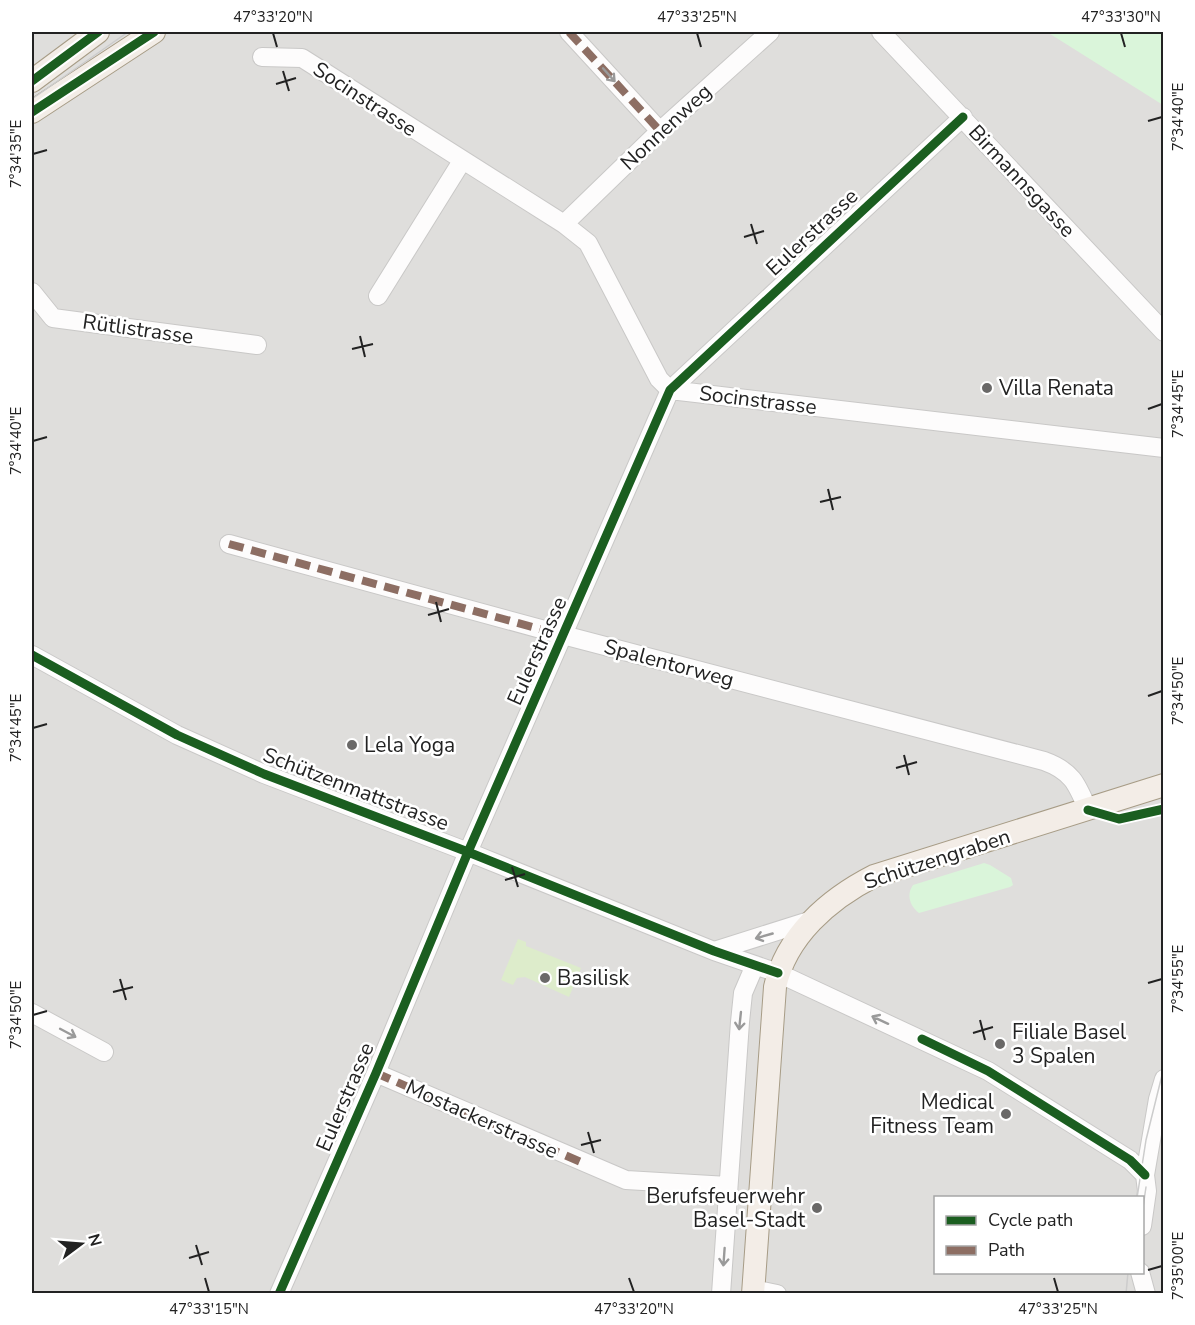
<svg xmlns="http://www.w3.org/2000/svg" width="1195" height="1325" font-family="'Nunito Sans',sans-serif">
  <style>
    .residential { fill: #dfdedc; fill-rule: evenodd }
    .grass { fill: #ddeccb }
    .park { fill: #daf5da }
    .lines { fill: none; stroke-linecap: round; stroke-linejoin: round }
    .minor-casing { stroke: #c9c8c7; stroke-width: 20 }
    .major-casing { stroke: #a79c86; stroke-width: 24 }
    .minor { stroke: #fdfcfc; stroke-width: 18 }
    .major { stroke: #f3ede7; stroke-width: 22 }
    .tram { stroke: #ccc; stroke-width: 1.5 }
    .quiet { stroke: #8d6e63; stroke-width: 8; stroke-dasharray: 15 8; stroke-linecap: butt }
    .cycleway-casing { stroke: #fff; stroke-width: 13 }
    .cycleway { stroke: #1b5e20; stroke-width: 9 }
    .oneway { stroke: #9a9a9a }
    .ticks { fill: none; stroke: #222; stroke-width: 2 }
    .poi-dot { fill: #6a6968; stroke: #fff; stroke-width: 2 }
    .labels { text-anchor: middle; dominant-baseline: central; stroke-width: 5; stroke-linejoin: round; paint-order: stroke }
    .street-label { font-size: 21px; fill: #222; stroke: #fff }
    .poi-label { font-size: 21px; fill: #222; stroke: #fff; text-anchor: start }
    .neatline { fill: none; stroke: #222; stroke-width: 2 }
    .ticks-label { font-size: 15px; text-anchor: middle; fill: #222 }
  </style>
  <rect width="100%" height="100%" fill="#f0eeeb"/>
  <path class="residential" d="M 32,32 L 1163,32 L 1163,1293 L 32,1293 ZM 936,1198 L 1142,1198 L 1142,1272 L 936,1272 Z"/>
  <path class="grass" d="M 518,939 L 526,942 L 526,946 L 581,968 L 569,997 L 525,977 L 517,978 L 513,985 L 501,980 Z"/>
  <path class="park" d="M 1047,32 L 1163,32 L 1163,105 Z
    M 984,863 L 990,865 L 1011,878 L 1013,885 L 1010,887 L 919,913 C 910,906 906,895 913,885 Z"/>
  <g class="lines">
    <defs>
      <path id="minor" d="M 569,32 L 660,131
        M 881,32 L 1164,332
        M 262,57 L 302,58 L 564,224 L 588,243 L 659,379 L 670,390 L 1164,448
        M 564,224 L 660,131 L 770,32
        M 32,292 L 53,318 L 257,345
        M 378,296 L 462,161
        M 229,544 L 563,635 L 1044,761 C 1072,771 1077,784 1088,810
        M 32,655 L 177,735 L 264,774 L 468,852 L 714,951 L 778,973 L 988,1071 L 1130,1160 L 1145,1175
        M 714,951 L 812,920
        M 32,1013 L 104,1052
        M 376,1073 L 626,1180 L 728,1186
        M 1142,1226 L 1147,1191 L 1145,1175 L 1158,1099 L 1164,1079
        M 1140,1272 L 1146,1294
        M 753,1289 L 777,1294
        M 279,1294 L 376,1073 L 468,852 L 670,390 L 963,117
        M 721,1294 L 740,1022 L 743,993 L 755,965"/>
      <path id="major" d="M 32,81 L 98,32
        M 32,112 L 154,32
        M 753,1294 L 775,987 C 786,936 829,899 874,876 L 1164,785"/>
    </defs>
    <use href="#minor" class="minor-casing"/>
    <use href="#major" class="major-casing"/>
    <use href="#minor" class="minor"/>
    <use href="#major" class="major"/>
    <path class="tram" d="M 32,99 L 128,32
      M 1137,1198 L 1146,1140 L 1164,1067
      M 1142,1214 L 1146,1187
      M 1126,1294 L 1128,1272"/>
    <path class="quiet" d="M 569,32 L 660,131
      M 229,544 L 540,629
      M 376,1073 L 583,1163"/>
    <defs>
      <path id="cycleway" d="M 32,81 L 98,32
        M 32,112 L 154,32
        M 32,655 L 177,735 L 264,774 L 468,852 L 714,951 L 778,973
        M 1088,810 L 1119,819 L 1164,809
        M 922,1039 L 988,1071 L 1130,1160 L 1145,1175
        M 279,1294 L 376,1073 L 468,852 L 670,390 L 963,117"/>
    </defs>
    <use href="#cycleway" class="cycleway-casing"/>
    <use href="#cycleway" class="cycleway"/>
  </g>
  <defs><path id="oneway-shaft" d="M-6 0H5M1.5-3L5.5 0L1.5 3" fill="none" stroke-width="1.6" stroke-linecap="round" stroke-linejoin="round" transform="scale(1.5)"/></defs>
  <g class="oneway">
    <use href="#oneway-shaft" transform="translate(609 75) rotate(48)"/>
    <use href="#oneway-shaft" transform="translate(764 936) rotate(164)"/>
    <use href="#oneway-shaft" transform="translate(880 1020) rotate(-155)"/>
    <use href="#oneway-shaft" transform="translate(740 1021) rotate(96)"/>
    <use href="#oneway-shaft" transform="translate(68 1033) rotate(28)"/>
    <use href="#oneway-shaft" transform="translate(724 1257) rotate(94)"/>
  </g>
  <path class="ticks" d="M 273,33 L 277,47M 697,33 L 701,47M 1121,33 L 1125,47M 283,71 L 289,91M 276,84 L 296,78M 1148,121 L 1162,117M 33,154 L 47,150M 751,224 L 757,244M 744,237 L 764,231M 360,336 L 365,357M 352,349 L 373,344M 1148,409 L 1162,404M 33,441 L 47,437M 828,489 L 833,510M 820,502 L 841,497M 436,602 L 441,622M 428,615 L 449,609M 1148,696 L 1162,691M 33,728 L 47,724M 904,755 L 909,775M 896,768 L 917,762M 512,867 L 518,887M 505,880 L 525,874M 120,979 L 126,1000M 1148,983 L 1162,979M 113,992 L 133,987M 33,1015 L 47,1011M 980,1020 L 985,1040M 973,1033 L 993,1027M 588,1132 L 594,1153M 581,1145 L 601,1140M 196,1245 L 202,1265M 189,1258 L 209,1252M 1148,1270 L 1162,1266M 205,1278 L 209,1292M 629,1278 L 634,1292M 1054,1278 L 1058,1292"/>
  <g class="poi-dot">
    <circle cx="987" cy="388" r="6"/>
    <circle cx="352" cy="745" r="6"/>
    <circle cx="545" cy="978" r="6"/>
    <circle cx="1000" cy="1044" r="6"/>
    <circle cx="1006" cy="1114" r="6"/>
    <circle cx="817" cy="1208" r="6"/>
  </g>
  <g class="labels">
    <g class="street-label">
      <text transform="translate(365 99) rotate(33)">Socinstrasse</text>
      <text transform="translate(666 127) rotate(-43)">Nonnenweg</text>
      <text transform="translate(1022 181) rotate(47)">Birmannsgasse</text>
      <text transform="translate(812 232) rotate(-43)">Eulerstrasse</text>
      <text transform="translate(138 329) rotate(8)">Rütlistrasse</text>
      <text transform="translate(758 400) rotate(7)">Socinstrasse</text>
      <text transform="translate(537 651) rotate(-66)">Eulerstrasse</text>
      <text transform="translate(669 663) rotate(15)">Spalentorweg</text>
      <text transform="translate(356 789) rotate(21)">Schützenmattstrasse</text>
      <text transform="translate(937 859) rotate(-18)">Schützengraben</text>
      <text transform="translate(345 1097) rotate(-67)">Eulerstrasse</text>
      <text transform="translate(482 1119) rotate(24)">Mostackerstrasse</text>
    </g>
    <g class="poi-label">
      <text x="999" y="388">Villa Renata</text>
      <text x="364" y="745">Lela Yoga</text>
      <text x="557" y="978">Basilisk</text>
      <text x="1012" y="1032">Filiale Basel<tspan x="1012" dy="24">3 Spalen</tspan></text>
      <text x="994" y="1102" text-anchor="end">Medical<tspan x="994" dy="24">Fitness Team</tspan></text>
      <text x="805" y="1196" text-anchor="end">Berufsfeuerwehr<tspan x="805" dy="24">Basel-Stadt</tspan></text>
    </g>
  </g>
  <rect width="1195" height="1325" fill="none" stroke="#ffffff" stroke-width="66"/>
  <rect x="934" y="1196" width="210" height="78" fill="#ffffff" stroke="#a7a7a7" stroke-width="1.5"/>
  <rect x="946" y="1216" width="30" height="9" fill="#1b5e20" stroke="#a7a7a7" stroke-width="1.5"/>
  <text x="988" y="1226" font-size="18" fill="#222222">Cycle path</text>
  <rect x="946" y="1246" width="30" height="9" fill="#8d6e63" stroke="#a7a7a7" stroke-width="1.5"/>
  <text x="988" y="1256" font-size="18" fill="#222222">Path</text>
  <g transform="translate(81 1244) rotate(74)" stroke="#ffffff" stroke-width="4.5" paint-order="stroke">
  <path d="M0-4.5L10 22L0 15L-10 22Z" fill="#222222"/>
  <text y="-9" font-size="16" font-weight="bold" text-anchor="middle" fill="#222222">N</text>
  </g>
  <rect x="33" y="33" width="1129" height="1259" class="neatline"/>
  <g class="ticks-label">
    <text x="273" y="22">47°33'20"N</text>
    <text x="697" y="22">47°33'25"N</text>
    <text x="1121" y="22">47°33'30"N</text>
    <text transform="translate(1178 117) rotate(-90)" y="5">7°34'40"E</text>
    <text transform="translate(16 154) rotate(-90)" y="5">7°34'35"E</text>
    <text transform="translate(1178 404) rotate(-90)" y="5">7°34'45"E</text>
    <text transform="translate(16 441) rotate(-90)" y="5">7°34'40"E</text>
    <text transform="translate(1178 691) rotate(-90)" y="5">7°34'50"E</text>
    <text transform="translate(16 728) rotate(-90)" y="5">7°34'45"E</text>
    <text transform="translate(1178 979) rotate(-90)" y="5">7°34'55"E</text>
    <text transform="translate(16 1015) rotate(-90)" y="5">7°34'50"E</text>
    <text transform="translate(1178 1266) rotate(-90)" y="5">7°35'00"E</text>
    <text x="209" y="1314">47°33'15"N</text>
    <text x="634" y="1314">47°33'20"N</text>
    <text x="1058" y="1314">47°33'25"N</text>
  </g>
</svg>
